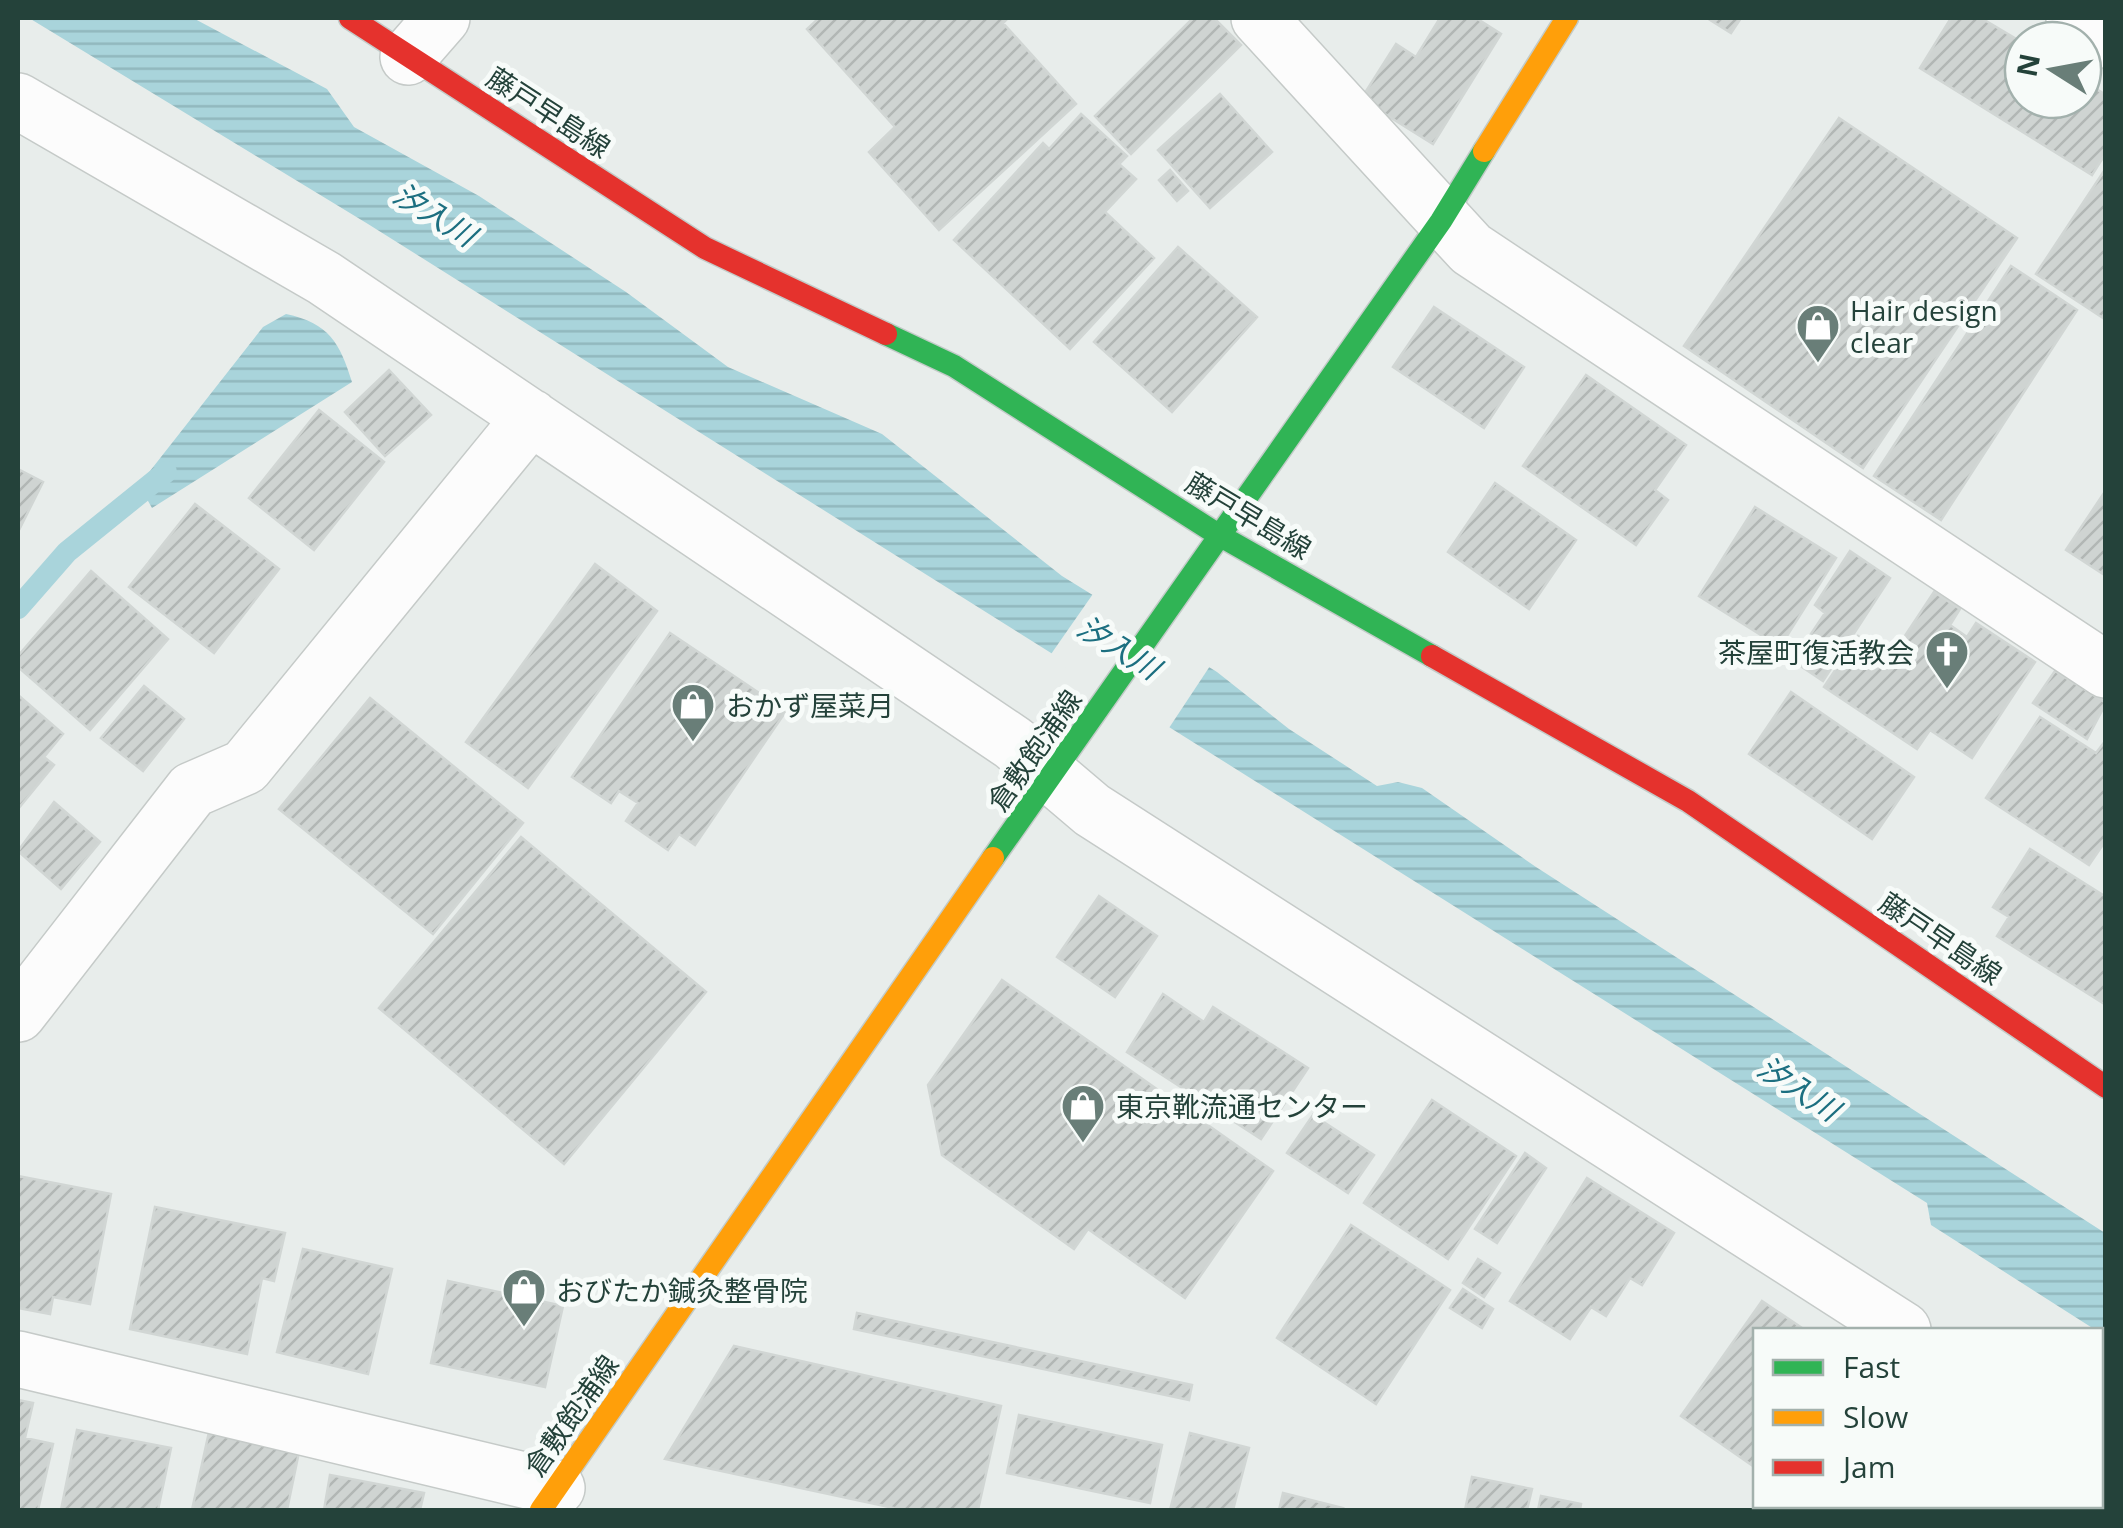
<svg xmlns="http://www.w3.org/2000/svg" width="2123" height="1528" font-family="'Open Sans','Noto Sans JP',sans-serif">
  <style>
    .water { fill: url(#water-rules) }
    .pier { fill: #e8edeb }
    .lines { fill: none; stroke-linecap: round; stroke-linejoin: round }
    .stream { stroke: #a9d4db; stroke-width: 22 }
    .building { fill: url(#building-hatch); stroke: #d1d6d4; stroke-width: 2.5 }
    .street-casing { stroke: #c5cac8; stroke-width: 58 }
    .fast-casing { stroke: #c3cbc8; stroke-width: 25 }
    .slow-casing { stroke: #c3cbc8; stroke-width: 25 }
    .jam-casing { stroke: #c3cbc8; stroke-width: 25 }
    .street { stroke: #fcfcfc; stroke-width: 55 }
    .fast { stroke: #30b455; stroke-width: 22 }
    .slow { stroke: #ff9f0a; stroke-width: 22 }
    .jam { stroke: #e5322d; stroke-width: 22 }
    .labels { text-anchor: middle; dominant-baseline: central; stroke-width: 10; stroke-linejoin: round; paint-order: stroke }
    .street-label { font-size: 28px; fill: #24423a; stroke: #f7fbf9 }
    .poi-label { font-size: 28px; fill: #24423a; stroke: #f7fbf9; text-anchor: start }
    .water-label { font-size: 30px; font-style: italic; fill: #1c6f80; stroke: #f7fbf9 }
  </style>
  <defs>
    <pattern id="water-rules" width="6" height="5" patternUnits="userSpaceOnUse" patternTransform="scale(2.5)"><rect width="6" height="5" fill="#a9d4db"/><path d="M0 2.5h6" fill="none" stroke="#91b7bd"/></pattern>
    <pattern id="building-hatch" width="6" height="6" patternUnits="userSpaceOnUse" patternTransform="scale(2.5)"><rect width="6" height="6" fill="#cfd4d2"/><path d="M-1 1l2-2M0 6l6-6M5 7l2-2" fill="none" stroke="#b2b7b5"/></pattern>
  </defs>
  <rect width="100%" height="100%" fill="#e8edeb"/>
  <path class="water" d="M 29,18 L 193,18 L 327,89 L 354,127 L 479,196 L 626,292 L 728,367 L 882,434 L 1062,576 L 1217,672 L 1289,729 L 1377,786 L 1398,782 L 1422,788 L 1536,867 L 2105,1233 L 2105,1336 L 1931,1225 L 1927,1203 L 368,224 Z
    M 286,314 C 329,323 340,343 352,382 L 152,508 L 139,485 L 263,327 Z"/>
  <path class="pier" d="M 1095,591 L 1212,663 L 1167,731 L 1049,657 Z"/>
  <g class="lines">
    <path class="stream" d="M 18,608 L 67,552 L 166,472"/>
  </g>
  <path class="building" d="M 819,18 L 1008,18 L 1003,23 L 1076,104 L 939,230 L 869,152 L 895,127 L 807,29 Z
    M 1193,18 L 1214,18 L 1241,45 L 1131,154 L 1095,116 Z
    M 1440,18 L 1476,18 L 1501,34 L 1433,144 L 1361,99 L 1396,44 L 1416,57 Z
    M 1707,18 L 1741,18 L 1731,33 Z
    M 1951,18 L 1981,18 L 2023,43 L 2023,100 L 2083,100 L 2083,81 L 2106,95 L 2106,153 L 2092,175 L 1920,68 Z
    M 1220,94 L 1272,152 L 1210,208 L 1158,150 Z
    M 1081,114 L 1127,156 L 1119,164 L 1136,179 L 1105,212 L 1154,258 L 1070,349 L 954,240 L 1043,143 L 1049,149 Z
    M 1839,118 L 2017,238 L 1863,468 L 1684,346 Z
    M 2106,168 L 2106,320 L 2036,274 Z
    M 1170,170 L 1188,191 L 1177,201 L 1159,180 Z
    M 1178,247 L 1257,317 L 1172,412 L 1094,342 Z
    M 2011,266 L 2077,310 L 1941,520 L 1874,476 Z
    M 1434,307 L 1524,367 L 1484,428 L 1393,367 Z
    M 389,370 L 431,415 L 385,456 L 345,412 Z
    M 1586,375 L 1686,445 L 1655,490 L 1668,500 L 1636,545 L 1523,466 Z
    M 319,410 L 384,462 L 314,550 L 249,498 Z
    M 18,469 L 43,482 L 18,532 Z
    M 1495,483 L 1576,540 L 1529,609 L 1448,552 Z
    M 2106,490 L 2106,576 L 2066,550 Z
    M 195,504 L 279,569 L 214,653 L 129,587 Z
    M 1755,507 L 1836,558 L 1780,647 L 1699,596 Z
    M 1850,551 L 1890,578 L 1823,681 L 1793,661 L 1825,613 L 1815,605 Z
    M 595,564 L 657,611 L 528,788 L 466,742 Z
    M 91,571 L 168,639 L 90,730 L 18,667 L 18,656 Z
    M 1934,592 L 1960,609 L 1950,625 L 1967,637 L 1976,623 L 2035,662 L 1972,758 L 1930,730 L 1917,749 L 1824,687 L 1858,636 L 1891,657 Z
    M 670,633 L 786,711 L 695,845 L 679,834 L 668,850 L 626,821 L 638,803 L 619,791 L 611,803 L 572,777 Z
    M 2055,671 L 2106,703 L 2087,739 L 2033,703 Z
    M 144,686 L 184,719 L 143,771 L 101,738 Z
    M 1791,692 L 1914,777 L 1872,839 L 1749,754 Z
    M 18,695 L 63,734 L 44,757 L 54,765 L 18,809 Z
    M 370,698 L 523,823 L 433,934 L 279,809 Z
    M 2040,717 L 2096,753 L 2106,740 L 2106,840 L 2089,865 L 1986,798 Z
    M 54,802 L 100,842 L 61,889 L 18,851 Z
    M 521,837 L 706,992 L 564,1164 L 379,1008 Z
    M 2030,849 L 2106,897 L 2106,1005 L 1997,936 L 2009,917 L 1993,907 Z
    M 1099,896 L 1157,936 L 1115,997 L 1057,957 Z
    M 1002,980 L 1273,1171 L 1185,1298 L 1088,1229 L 1074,1249 L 942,1155 L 928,1085 Z
    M 1163,994 L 1204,1022 L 1213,1007 L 1308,1068 L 1261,1139 L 1127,1052 Z
    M 1432,1100 L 1516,1156 L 1448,1259 L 1364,1203 Z
    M 1313,1115 L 1374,1155 L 1348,1193 L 1287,1153 Z
    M 1525,1153 L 1546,1168 L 1497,1243 L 1475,1229 Z
    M 18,1176 L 111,1194 L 90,1304 L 53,1297 L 50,1314 L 18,1308 Z
    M 1587,1178 L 1674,1233 L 1642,1285 L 1630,1278 L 1606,1316 L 1591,1307 L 1570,1339 L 1510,1301 Z
    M 155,1207 L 285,1233 L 274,1281 L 262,1278 L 247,1354 L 130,1329 Z
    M 1351,1225 L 1450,1290 L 1376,1404 L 1277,1338 Z
    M 303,1249 L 392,1269 L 368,1374 L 277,1352 Z
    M 1478,1259 L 1500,1273 L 1484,1297 L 1463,1283 Z
    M 448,1281 L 563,1306 L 545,1387 L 431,1363 Z
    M 1463,1289 L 1493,1309 L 1482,1328 L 1450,1308 Z
    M 1762,1301 L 1805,1330 L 1756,1330 L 1756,1468 L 1681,1416 Z
    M 857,1313 L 1192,1385 L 1189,1400 L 854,1329 Z
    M 734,1346 L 1001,1406 L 978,1510 L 903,1510 L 665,1459 Z
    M 18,1400 L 33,1403 L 25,1438 L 53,1444 L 38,1510 L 18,1510 Z
    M 1019,1415 L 1162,1445 L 1150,1503 L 1007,1473 Z
    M 77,1430 L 171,1448 L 158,1510 L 61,1510 Z
    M 209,1432 L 299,1452 L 287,1510 L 192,1510 Z
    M 1190,1433 L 1249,1448 L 1233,1510 L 1170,1510 Z
    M 330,1475 L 424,1493 L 420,1510 L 324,1510 Z
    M 1472,1477 L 1532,1489 L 1527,1510 L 1465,1510 Z
    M 1283,1493 L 1343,1508 L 1342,1510 L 1279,1510 Z
    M 1541,1496 L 1581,1504 L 1580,1510 L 1538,1510 Z
    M 1796,1506 L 1889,1506 L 1886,1510 L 1804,1510 Z
    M 1935,1506 L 2001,1506 L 2009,1510 L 1932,1510 Z"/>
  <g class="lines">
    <defs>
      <path id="street" d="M 1259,18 L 1471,249 L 2106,670
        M 2074,18 L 2106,40
        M 408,57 L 442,18
        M 18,101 L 324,278 L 1013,743 L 1092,810 L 1903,1330
        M 18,1014 L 192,790 L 245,767 L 531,417
        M 18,1359 L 557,1488
        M 2100,1457 L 2106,1461
        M 2104,1510 L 2106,1507"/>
      <path id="fast" d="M 886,334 L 954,366 L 1217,534 L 1432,656
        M 993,858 L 1441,221 L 1484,151"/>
      <path id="slow" d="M 1484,151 L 1567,18
        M 541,1510 L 993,858"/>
      <path id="jam" d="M 350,18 L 705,248 L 886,334
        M 1432,656 L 1688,801 L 2106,1087"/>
    </defs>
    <use href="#street" class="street-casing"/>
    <use href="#fast" class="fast-casing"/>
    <use href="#slow" class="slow-casing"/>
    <use href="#jam" class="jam-casing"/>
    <use href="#street" class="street"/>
    <use href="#fast" class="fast"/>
    <use href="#slow" class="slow"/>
    <use href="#jam" class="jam"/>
  </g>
  <defs>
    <symbol id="shop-pin" viewBox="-11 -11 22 30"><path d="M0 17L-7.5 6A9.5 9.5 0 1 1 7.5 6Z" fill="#697e78" stroke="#f7fbf9"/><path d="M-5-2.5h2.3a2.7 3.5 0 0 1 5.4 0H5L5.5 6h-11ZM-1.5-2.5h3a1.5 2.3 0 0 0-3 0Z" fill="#fff"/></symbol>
    <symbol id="church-pin" viewBox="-11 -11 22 30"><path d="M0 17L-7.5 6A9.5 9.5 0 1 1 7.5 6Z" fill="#697e78" stroke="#f7fbf9"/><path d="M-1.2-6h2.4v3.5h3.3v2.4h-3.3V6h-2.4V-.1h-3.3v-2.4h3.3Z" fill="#fff"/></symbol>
  </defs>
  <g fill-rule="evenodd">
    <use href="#shop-pin" x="1793" y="301" width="50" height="68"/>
    <use href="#church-pin" x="1922" y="627" width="50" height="68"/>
    <use href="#shop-pin" x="668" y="680" width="50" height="68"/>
    <use href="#shop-pin" x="1058" y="1081" width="50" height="68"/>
    <use href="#shop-pin" x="499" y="1265" width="50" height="68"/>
  </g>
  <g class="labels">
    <g class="street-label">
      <text transform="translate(549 112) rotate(33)">藤戸早島線</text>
      <text transform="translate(1249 515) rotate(31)">藤戸早島線</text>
      <text transform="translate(1034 750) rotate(-55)">倉敷飽浦線</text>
      <text transform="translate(1941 938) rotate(34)">藤戸早島線</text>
      <text transform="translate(571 1415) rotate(-55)">倉敷飽浦線</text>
    </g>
    <g class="poi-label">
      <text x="1850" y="310">Hair design<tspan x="1850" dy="32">clear</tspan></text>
      <text x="1914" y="652" text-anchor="end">茶屋町復活教会</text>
      <text x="726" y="705">おかず屋菜月</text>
      <text x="1116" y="1106">東京靴流通センター</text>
      <text x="556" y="1290">おびたか鍼灸整骨院</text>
    </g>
    <g class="water-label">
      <text transform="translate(435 214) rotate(32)">汐入川</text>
      <text transform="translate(1119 647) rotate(32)">汐入川</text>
      <text transform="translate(1799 1088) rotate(33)">汐入川</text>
    </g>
  </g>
  <rect width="2123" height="1528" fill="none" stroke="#24423a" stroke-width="40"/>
  <rect x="1753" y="1328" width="350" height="180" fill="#f7fbf9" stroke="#a3b1ad" stroke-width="2.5"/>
  <rect x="1773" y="1360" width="50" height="15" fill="#30b455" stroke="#a3b1ad" stroke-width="2.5"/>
  <text x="1843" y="1378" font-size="30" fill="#24423a">Fast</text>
  <rect x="1773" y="1410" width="50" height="15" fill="#ff9f0a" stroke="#a3b1ad" stroke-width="2.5"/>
  <text x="1843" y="1428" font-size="30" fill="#24423a">Slow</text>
  <rect x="1773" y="1460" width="50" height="15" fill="#e5322d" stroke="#a3b1ad" stroke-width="2.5"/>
  <text x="1843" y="1478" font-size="30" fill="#24423a">Jam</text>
  <g transform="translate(2053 70) rotate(281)"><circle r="48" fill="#f7fbf9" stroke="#a3b1ad" stroke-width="2.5"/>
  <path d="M0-8L18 38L0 25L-18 38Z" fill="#697e78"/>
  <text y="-15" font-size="28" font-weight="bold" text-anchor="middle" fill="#24423a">N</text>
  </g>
</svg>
